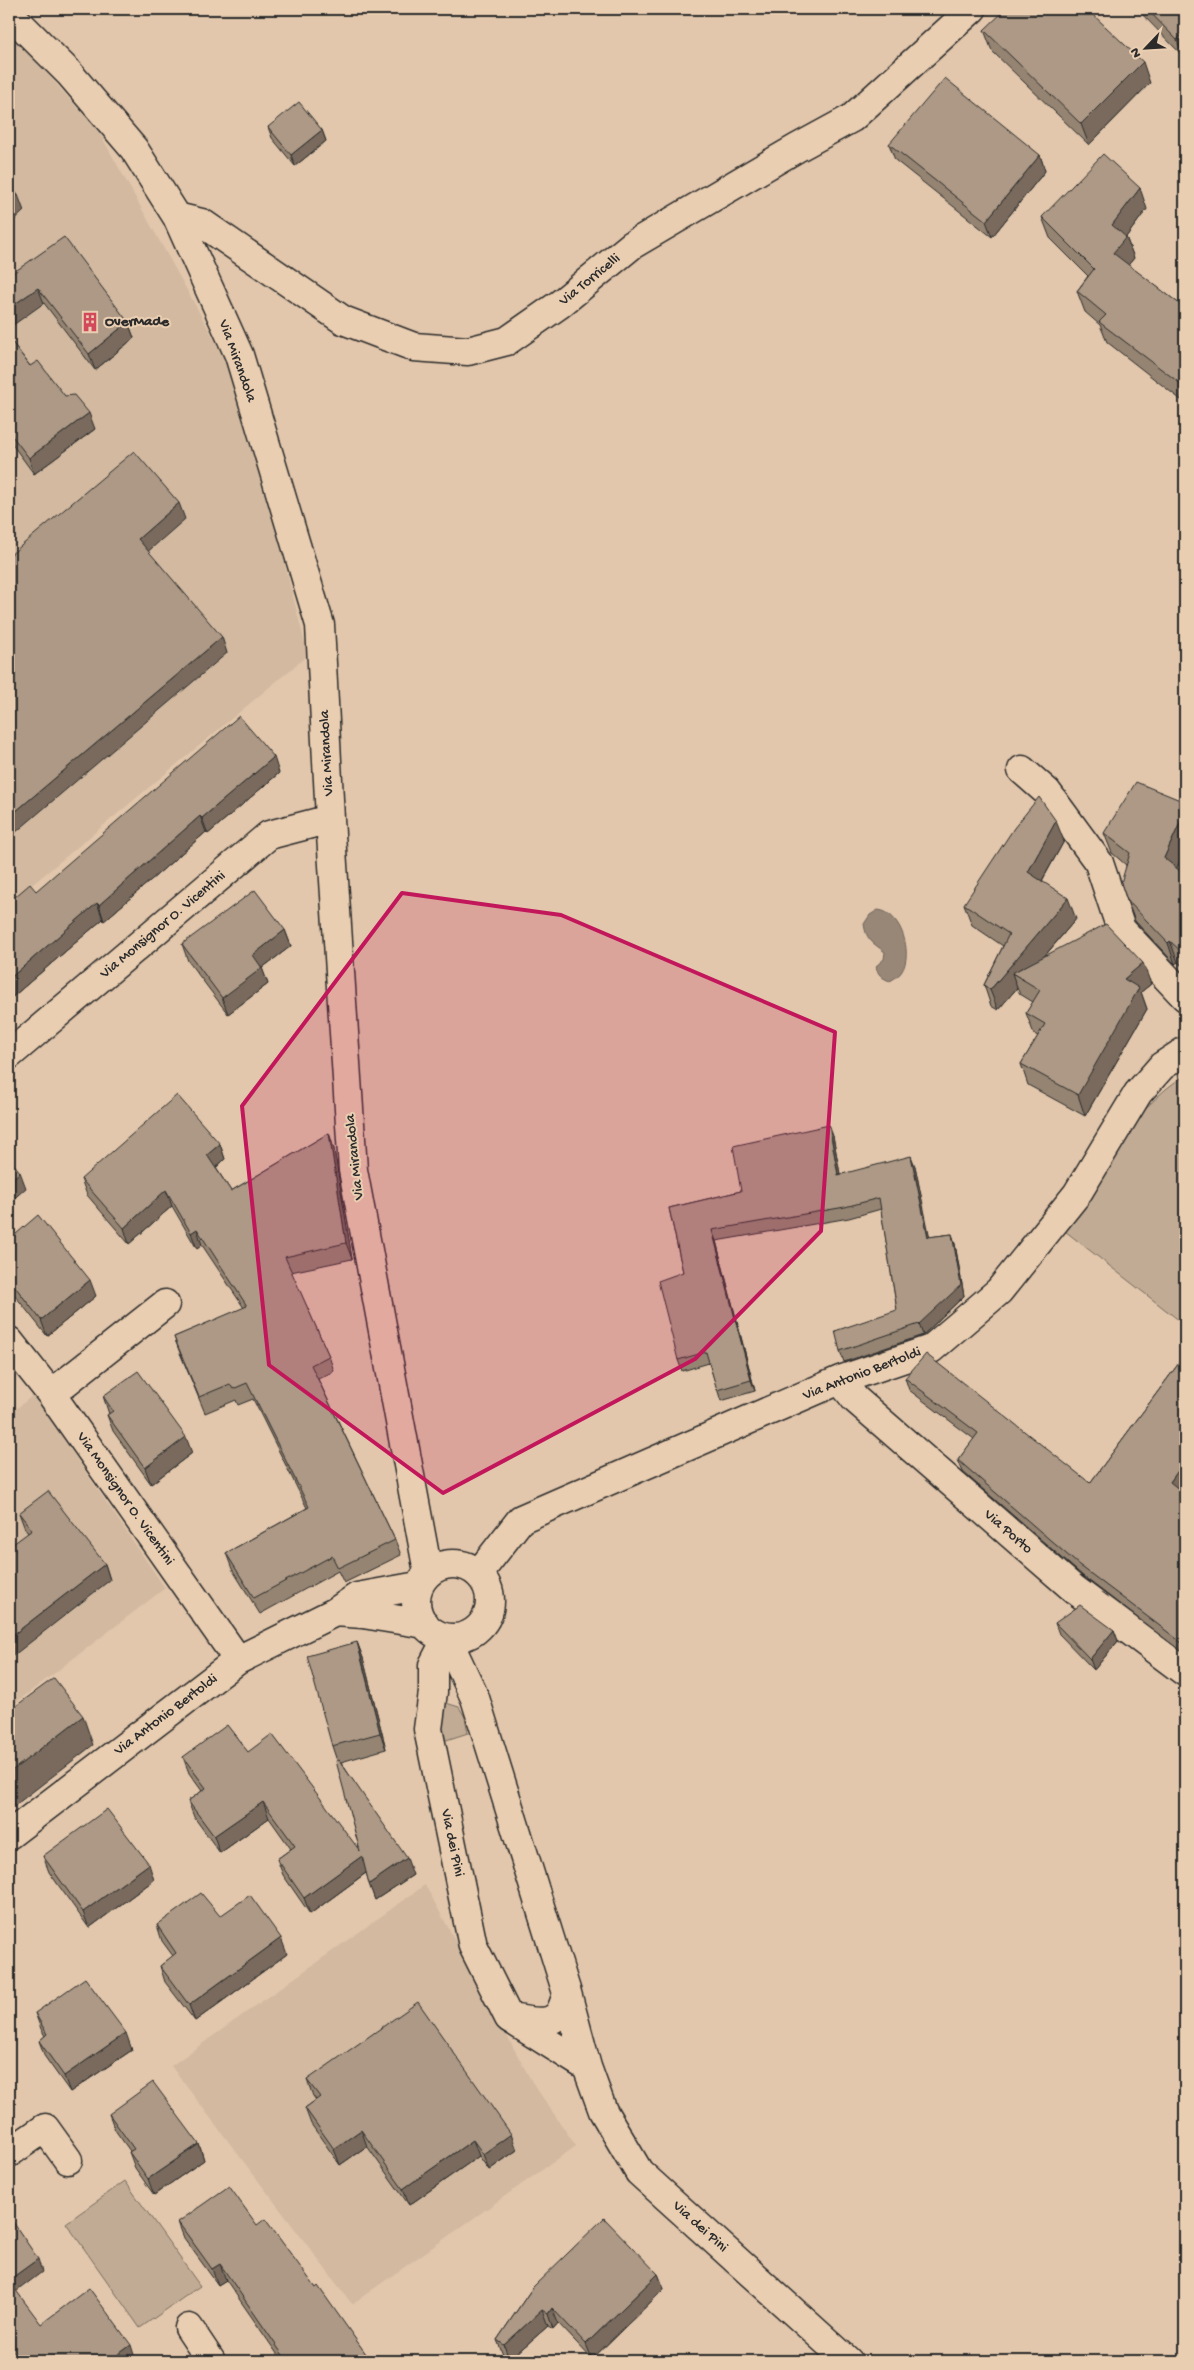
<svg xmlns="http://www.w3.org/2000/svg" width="1194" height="2370" font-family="'Gochi Hand',sans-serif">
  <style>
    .built { fill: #d2b9a0 }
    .green { fill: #c1ab94; stroke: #766b60 }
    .water { fill: #988777; stroke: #6c6259 }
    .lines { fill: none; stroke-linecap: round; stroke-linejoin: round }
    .minor-casing { stroke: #2b2b2b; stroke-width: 31 }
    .minor { stroke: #eaceb1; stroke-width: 28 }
    .wall { fill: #958472; stroke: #2b2b2b }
    .shaded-wall { fill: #796b5d; stroke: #2b2b2b }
    .building { fill: #ad9985; stroke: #2b2b2b }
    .marked { fill: #c2185b; fill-opacity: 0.2; stroke: #c2185b; stroke-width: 4; stroke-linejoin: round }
    .labels { text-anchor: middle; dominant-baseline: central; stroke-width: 4; stroke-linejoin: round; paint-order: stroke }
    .street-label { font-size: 15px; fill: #2b2b2b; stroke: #eaceb1 }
    .poi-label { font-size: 15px; font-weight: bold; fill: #2b2b2b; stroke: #eaceb1; text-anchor: start }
  </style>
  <rect width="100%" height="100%" fill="#e2c7ac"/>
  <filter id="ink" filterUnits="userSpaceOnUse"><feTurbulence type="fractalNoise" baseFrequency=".02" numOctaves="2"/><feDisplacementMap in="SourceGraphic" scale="10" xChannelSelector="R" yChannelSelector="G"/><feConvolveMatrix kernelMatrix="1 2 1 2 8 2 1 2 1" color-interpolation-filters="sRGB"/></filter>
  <g filter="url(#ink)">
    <path class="built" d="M 9,31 L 99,132 L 238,382 L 308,655 L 9,904 Z
      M 33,1395 L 165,1588 L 9,1708 L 9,1415 Z
      M 425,1885 L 532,2082 L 576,2146 L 352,2304 L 171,2066 Z"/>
    <path class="green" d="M 1185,1076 L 1185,1325 L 1065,1231 C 1095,1183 1136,1102 1185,1076 Z
      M 446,1703 L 459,1707 L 465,1717 L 468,1733 L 437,1743 L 442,1706 Z
      M 125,2181 L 200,2286 L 140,2328 L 66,2223 Z"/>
    <path class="water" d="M 878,910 C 902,912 913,954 902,971 C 899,976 895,978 890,981 C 883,979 877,974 876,966 L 884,959 L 885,952 C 873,943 866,940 864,924 L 870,915 Z"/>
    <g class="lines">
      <defs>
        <path id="minor" d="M 9,13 L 69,73 L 134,149 L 177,217 L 239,355 L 320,625 L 330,819 L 353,1170 L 428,1572
          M 177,217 L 202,223 L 343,320 L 414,347 L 468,351 L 507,341 L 560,304 L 632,245 L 797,148 L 852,118 L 972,9
          M 1022,770 L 1047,792 L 1099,863 L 1121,929 L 1185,997
          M 9,1055 L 269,835 L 330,819
          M 9,1341 L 51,1394 L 238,1660
          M 840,1380 L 855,1399 L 1074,1589 L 1185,1672
          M 51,1394 L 165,1304
          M416 1601a37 37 0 1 1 74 0a37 37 0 1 1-74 0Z
          M 479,1573 L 521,1519 L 840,1380 L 931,1349 L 999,1291 L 1077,1194 L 1138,1093 L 1162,1066 L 1185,1051
          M 335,1612 L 363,1614 L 425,1624
          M 447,1638 L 475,1698 L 567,1993 L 587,2067 L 603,2111 L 639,2172 L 848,2361
          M 447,1638 L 433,1665 L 433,1692 L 428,1729 L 473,1946 L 509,2018 L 587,2067
          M 9,1835 L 238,1660 L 335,1612 L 357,1597 L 418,1586
          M 511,2018 C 524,2020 551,2028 560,2012 C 563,2007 565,2000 567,1993
          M 9,2153 L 45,2128 L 68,2160
          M 189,2328 L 211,2361"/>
      </defs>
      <use href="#minor" class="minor-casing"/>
      <use href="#minor" class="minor"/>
    </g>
    <path class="wall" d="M 1137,9 L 1185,9 L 1183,56 Z
      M 984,30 L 1150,83 L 1089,145 L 992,51 Z
      M 268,127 L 322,130 L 326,141 L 295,166 L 272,138 Z
      M 889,144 L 1040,155 L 1045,171 L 992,237 L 895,160 Z
      M 1147,209 L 1126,237 L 1134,258 L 1128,265 L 1185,308 L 1185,403 L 1107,342 L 1100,325 L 1085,312 L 1077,291 L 1088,276 L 1050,238 L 1042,217 Z
      M 10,275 L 128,322 L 134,338 L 95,370 L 44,303 Z
      M 9,338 L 30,366 L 65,396 L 95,429 L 34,474 L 9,440 Z
      M 279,773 L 208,834 L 206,832 L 104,921 L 103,919 L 9,1000 L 9,902 L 36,891 Z
      M 1185,802 L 1185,849 L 1177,868 L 1185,875 L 1185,969 L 1178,962 L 1175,964 L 1135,921 L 1127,900 L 1126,865 L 1112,853 L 1104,833 Z
      M 1064,841 L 1042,881 L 1076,919 L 1044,957 L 1151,984 L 1141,992 L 1147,1009 L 1085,1116 L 1028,1085 L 1021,1064 L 1038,1036 L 1034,1034 L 1026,1013 L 1033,1002 L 1020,994 L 1017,988 L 998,1010 L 991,1006 L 984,985 L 1003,946 L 972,925 L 964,904 Z
      M 285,930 L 291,946 L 262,968 L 268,984 L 228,1014 L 188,961 L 182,944 Z
      M 329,1133 L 334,1149 L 352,1259 L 291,1272 L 329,1356 L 334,1371 L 318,1379 L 395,1540 L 401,1555 L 344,1583 L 338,1571 L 260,1614 L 232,1569 L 226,1553 L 307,1508 L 253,1399 L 238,1405 L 236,1400 L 205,1413 L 180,1353 L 174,1337 L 244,1308 L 202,1245 L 197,1249 L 172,1206 L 129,1244 L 87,1195 L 81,1179 L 220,1144 L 225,1159 L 216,1168 L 231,1191 Z
      M 833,1136 L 840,1174 L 915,1166 L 929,1237 L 952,1234 L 955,1244 L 964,1296 L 923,1335 L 844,1362 L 840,1351 L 897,1310 L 881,1209 L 849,1218 L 716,1241 L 755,1391 L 721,1401 L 709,1363 L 682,1371 L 678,1360 L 683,1272 L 669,1208 L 741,1191 Z
      M 9,1240 L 96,1296 L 47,1336 L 9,1288 Z
      M 1185,1355 L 1185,1479 L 1178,1488 L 1185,1494 L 1185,1654 L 1084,1577 L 963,1472 L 958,1460 L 974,1439 L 909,1390 L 905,1378 L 1090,1483 Z
      M 103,1396 L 192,1453 L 151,1484 L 113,1431 L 107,1415 L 109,1414 Z
      M 19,1513 L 105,1564 L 110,1580 L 28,1533 L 25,1529 Z
      M 1055,1623 L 1114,1630 L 1118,1641 L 1094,1670 L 1059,1634 Z
      M 357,1642 L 363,1658 L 386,1749 L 341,1762 L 413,1875 L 375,1900 L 366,1873 L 310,1914 L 283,1875 L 277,1859 L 291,1849 L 269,1818 L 220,1853 L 194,1817 L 188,1801 L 202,1791 L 189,1773 L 183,1757 L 248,1752 L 360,1851 L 337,1761 L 332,1746 Z
      M 43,1856 L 154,1880 L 89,1928 L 49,1872 Z
      M 220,1916 L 287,1954 L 195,2021 L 165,1982 L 160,1966 L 173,1956 L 162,1941 L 157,1925 Z
      M 35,2013 L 132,2050 L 70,2092 L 45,2057 L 39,2041 L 45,2036 L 41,2029 Z
      M 307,2080 L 517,2150 L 489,2170 L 479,2156 L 409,2205 L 367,2146 L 340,2165 L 311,2124 L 305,2108 L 316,2100 L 313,2096 Z
      M 109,2114 L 199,2144 L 204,2160 L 154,2195 L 135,2168 L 129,2152 L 130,2151 L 115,2130 Z
      M 178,2222 L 257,2225 L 316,2288 L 371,2361 L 282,2361 L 226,2280 L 218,2285 L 184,2238 Z
      M 658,2274 L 664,2289 L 592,2359 L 558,2323 L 553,2329 L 548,2326 L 509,2360 L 503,2355 L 497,2340 L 533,2287 Z"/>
    <path class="shaded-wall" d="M 1185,31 L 1185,53 L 1183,56 L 1177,40 Z
      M 1143,62 L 1150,83 L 1089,145 L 1081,124 Z
      M 322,130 L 326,141 L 295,166 L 291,155 Z
      M 1040,155 L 1045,171 L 992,237 L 986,221 Z
      M 1140,188 L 1147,209 L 1126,237 L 1134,258 L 1121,274 L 1113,253 L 1112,225 Z
      M 18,195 L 24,211 L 9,225 L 9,204 Z
      M 38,288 L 44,303 L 9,328 L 9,308 Z
      M 128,322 L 134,338 L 95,370 L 89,354 Z
      M 89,413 L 95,429 L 34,474 L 29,458 Z
      M 179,503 L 185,519 L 144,555 L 138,539 Z
      M 222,637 L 227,653 L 9,838 L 9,817 Z
      M 274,757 L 279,773 L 208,834 L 202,818 Z
      M 1185,812 L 1185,849 L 1172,879 L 1164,858 Z
      M 200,816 L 206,832 L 104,921 L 99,905 Z
      M 1056,821 L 1064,841 L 1035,893 L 1028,872 Z
      M 1068,898 L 1076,919 L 1024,980 L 1012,973 L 1017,988 L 998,1010 L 990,990 Z
      M 97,903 L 103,919 L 9,1000 L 9,979 Z
      M 285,930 L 291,946 L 262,968 L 268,984 L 228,1014 L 222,998 L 253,955 Z
      M 1170,941 L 1178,962 L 1175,964 L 1168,943 Z
      M 1143,963 L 1151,984 L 1141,992 L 1147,1009 L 1085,1116 L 1078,1095 L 1124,979 Z
      M 829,1125 L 833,1136 L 842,1185 L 838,1175 Z
      M 329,1133 L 334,1149 L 352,1259 L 346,1243 Z
      M 220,1144 L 225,1159 L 212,1171 L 207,1155 Z
      M 911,1156 L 915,1166 L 932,1248 L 928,1237 Z
      M 20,1172 L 26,1188 L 9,1203 L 9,1182 Z
      M 166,1190 L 172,1206 L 129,1244 L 124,1228 Z
      M 197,1229 L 202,1245 L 197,1249 L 191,1233 Z
      M 712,1230 L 716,1241 L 755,1391 L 751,1380 Z
      M 952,1234 L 955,1244 L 964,1296 L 923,1335 L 919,1324 Z
      M 90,1280 L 96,1296 L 47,1336 L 41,1320 Z
      M 186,1437 L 192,1453 L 151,1484 L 145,1468 Z
      M 1185,1461 L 1185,1479 L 1175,1494 L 1170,1482 Z
      M 105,1564 L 110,1580 L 9,1659 L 9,1638 Z
      M 1114,1630 L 1118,1641 L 1094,1670 L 1090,1659 Z
      M 357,1642 L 363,1658 L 386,1749 L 380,1733 Z
      M 83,1716 L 93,1745 L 9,1810 L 9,1773 Z
      M 263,1802 L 269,1818 L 220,1853 L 214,1836 Z
      M 362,1856 L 367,1872 L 310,1914 L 304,1898 Z
      M 407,1858 L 413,1875 L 375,1900 L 369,1884 Z
      M 149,1864 L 154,1880 L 89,1928 L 83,1912 Z
      M 281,1938 L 287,1954 L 195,2021 L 189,2005 Z
      M 126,2033 L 132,2050 L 70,2092 L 64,2076 Z
      M 10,2089 L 14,2099 L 9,2102 L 9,2091 Z
      M 361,2130 L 367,2146 L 340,2165 L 334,2149 Z
      M 511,2134 L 517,2150 L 489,2170 L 483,2154 Z
      M 473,2140 L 479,2156 L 409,2205 L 403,2189 Z
      M 199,2144 L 204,2160 L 154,2195 L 148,2179 Z
      M 38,2259 L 42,2272 L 13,2294 L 9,2280 Z
      M 220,2264 L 226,2280 L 218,2285 L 212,2269 Z
      M 658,2274 L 664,2289 L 592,2359 L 586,2344 Z
      M 552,2308 L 558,2323 L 553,2329 L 548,2314 Z
      M 542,2310 L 548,2326 L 509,2360 L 504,2345 Z
      M 131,2345 L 135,2358 L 131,2361 L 109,2361 Z"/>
    <path class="building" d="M 1006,9 L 1087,9 L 1143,62 L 1081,124 L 984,30 Z
      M 1147,9 L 1185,9 L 1185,31 L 1177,40 Z
      M 945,78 L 1040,155 L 986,221 L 889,144 Z
      M 299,102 L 322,130 L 291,155 L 268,127 Z
      M 1103,154 L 1140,188 L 1112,225 L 1126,237 L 1113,253 L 1185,308 L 1185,387 L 1099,322 L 1106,315 L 1077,291 L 1094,269 L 1042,217 Z
      M 9,184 L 18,195 L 9,204 Z
      M 64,237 L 128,322 L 89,354 L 38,288 L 9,308 L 9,273 L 10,275 Z
      M 9,338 L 30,366 L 38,361 L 65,396 L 74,395 L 89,413 L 29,458 L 9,432 Z
      M 134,451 L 179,503 L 138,539 L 222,637 L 9,817 L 9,556 Z
      M 239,716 L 274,757 L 202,818 L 200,816 L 99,905 L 97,903 L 9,979 L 9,902 L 30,884 L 36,891 Z
      M 1136,782 L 1185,802 L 1185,812 L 1164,858 L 1185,875 L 1185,955 L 1170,941 L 1168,943 L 1127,900 L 1121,883 L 1130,853 L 1104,833 Z
      M 1039,797 L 1056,821 L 1028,872 L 1068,898 L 990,990 L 984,985 L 1009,934 L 964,904 L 1014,828 Z
      M 255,890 L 285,930 L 253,955 L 262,968 L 222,998 L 182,944 Z
      M 1106,924 L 1143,963 L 1124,979 L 1139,988 L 1078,1095 L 1021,1064 L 1045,1024 L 1026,1013 L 1040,990 L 1012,973 Z
      M 177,1095 L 220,1144 L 207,1155 L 231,1191 L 329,1133 L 346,1243 L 285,1257 L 329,1356 L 311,1365 L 395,1540 L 338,1568 L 332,1556 L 254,1598 L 226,1553 L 309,1507 L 247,1383 L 233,1389 L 230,1384 L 199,1397 L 174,1337 L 247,1306 L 197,1229 L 191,1233 L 166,1190 L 124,1228 L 81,1179 Z
      M 829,1125 L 838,1175 L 911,1156 L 928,1237 L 952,1234 L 961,1285 L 919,1324 L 840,1351 L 835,1331 L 897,1310 L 879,1198 L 845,1207 L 712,1230 L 751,1380 L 717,1390 L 706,1352 L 678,1360 L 658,1281 L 683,1272 L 669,1208 L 741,1191 L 733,1146 Z
      M 9,1158 L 20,1172 L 9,1182 Z
      M 38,1215 L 90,1280 L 41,1320 L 9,1279 L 9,1240 Z
      M 926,1354 L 1090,1483 L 1185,1355 L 1185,1461 L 1170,1482 L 1185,1494 L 1185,1645 L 1079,1565 L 958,1460 L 978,1433 L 905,1378 Z
      M 138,1371 L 186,1437 L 145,1468 L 107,1415 L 113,1411 L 103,1396 Z
      M 48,1491 L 105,1564 L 9,1638 L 9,1547 L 32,1530 L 19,1513 Z
      M 1080,1605 L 1114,1630 L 1090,1659 L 1055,1623 Z
      M 357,1642 L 380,1733 L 332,1746 L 307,1656 Z
      M 54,1678 L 83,1716 L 9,1773 L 9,1711 Z
      M 227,1725 L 248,1752 L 272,1734 L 360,1851 L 336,1761 L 339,1760 L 407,1858 L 369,1884 L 362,1856 L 304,1898 L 277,1859 L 295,1846 L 263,1802 L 214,1836 L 188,1801 L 206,1788 L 183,1757 Z
      M 107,1809 L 149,1864 L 83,1912 L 43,1856 Z
      M 201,1893 L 220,1916 L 250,1895 L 281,1938 L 189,2005 L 160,1966 L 176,1953 L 157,1925 Z
      M 85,1978 L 126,2033 L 64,2076 L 39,2041 L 47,2034 L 35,2013 Z
      M 418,2002 L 511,2134 L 483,2154 L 473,2140 L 403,2189 L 361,2130 L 334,2149 L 305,2108 L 320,2097 L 307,2080 Z
      M 153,2082 L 199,2144 L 148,2179 L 129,2152 L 134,2149 L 109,2114 Z
      M 229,2186 L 257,2225 L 265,2219 L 316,2288 L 318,2286 L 371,2361 L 287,2361 L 220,2264 L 212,2269 L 178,2222 Z
      M 604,2218 L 658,2274 L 586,2344 L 552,2308 L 548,2314 L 542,2310 L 504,2345 L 497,2340 L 533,2287 Z
      M 11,2219 L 38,2259 L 9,2280 L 9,2221 Z
      M 9,2281 L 41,2324 L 89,2288 L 131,2345 L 109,2361 L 9,2361 Z"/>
  </g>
  <path class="marked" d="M 402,893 L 561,915 L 835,1032 L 821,1231 L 695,1359 L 443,1493 L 269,1365 L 242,1106 Z"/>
  <defs>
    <symbol id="building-bare" viewBox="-9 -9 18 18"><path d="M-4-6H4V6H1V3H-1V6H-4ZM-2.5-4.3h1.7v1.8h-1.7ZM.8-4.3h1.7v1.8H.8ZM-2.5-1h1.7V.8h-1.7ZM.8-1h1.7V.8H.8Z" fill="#d1495b" stroke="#eaceb1" stroke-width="2.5" paint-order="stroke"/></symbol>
  </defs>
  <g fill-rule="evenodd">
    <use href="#building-bare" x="76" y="308" width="28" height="28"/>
  </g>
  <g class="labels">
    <g class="street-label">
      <text transform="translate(590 280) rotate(-39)">Via Torricelli</text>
      <text transform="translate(237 361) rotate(70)">Via Mirandola</text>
      <text transform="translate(327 753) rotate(-93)">Via Mirandola</text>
      <text transform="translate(163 925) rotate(-40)">Via Monsignor O. Vicentini</text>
      <text transform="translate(355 1157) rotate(-96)">Via Mirandola</text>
      <text transform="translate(862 1374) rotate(-21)">Via Antonio Bertoldi</text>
      <text transform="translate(125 1499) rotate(55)">Via Monsignor O. Vicentini</text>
      <text transform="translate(1008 1532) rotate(41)">Via Porto</text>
      <text transform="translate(166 1715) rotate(-37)">Via Antonio Bertoldi</text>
      <text transform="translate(452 1843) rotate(78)">Via dei Pini</text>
      <text transform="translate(700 2227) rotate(42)">Via dei Pini</text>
    </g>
    <g class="poi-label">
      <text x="105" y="322">OverMade</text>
    </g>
  </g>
  <rect width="1194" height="2370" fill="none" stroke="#eaceb1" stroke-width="30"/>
  <rect x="15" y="15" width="1164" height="2340" fill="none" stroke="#2b2b2b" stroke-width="2" filter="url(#ink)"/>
  <g transform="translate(1146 48) rotate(245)" stroke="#eaceb1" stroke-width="4" paint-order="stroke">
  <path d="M0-4L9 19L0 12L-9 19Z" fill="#2b2b2b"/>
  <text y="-8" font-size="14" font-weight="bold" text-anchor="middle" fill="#2b2b2b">N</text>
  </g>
</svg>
